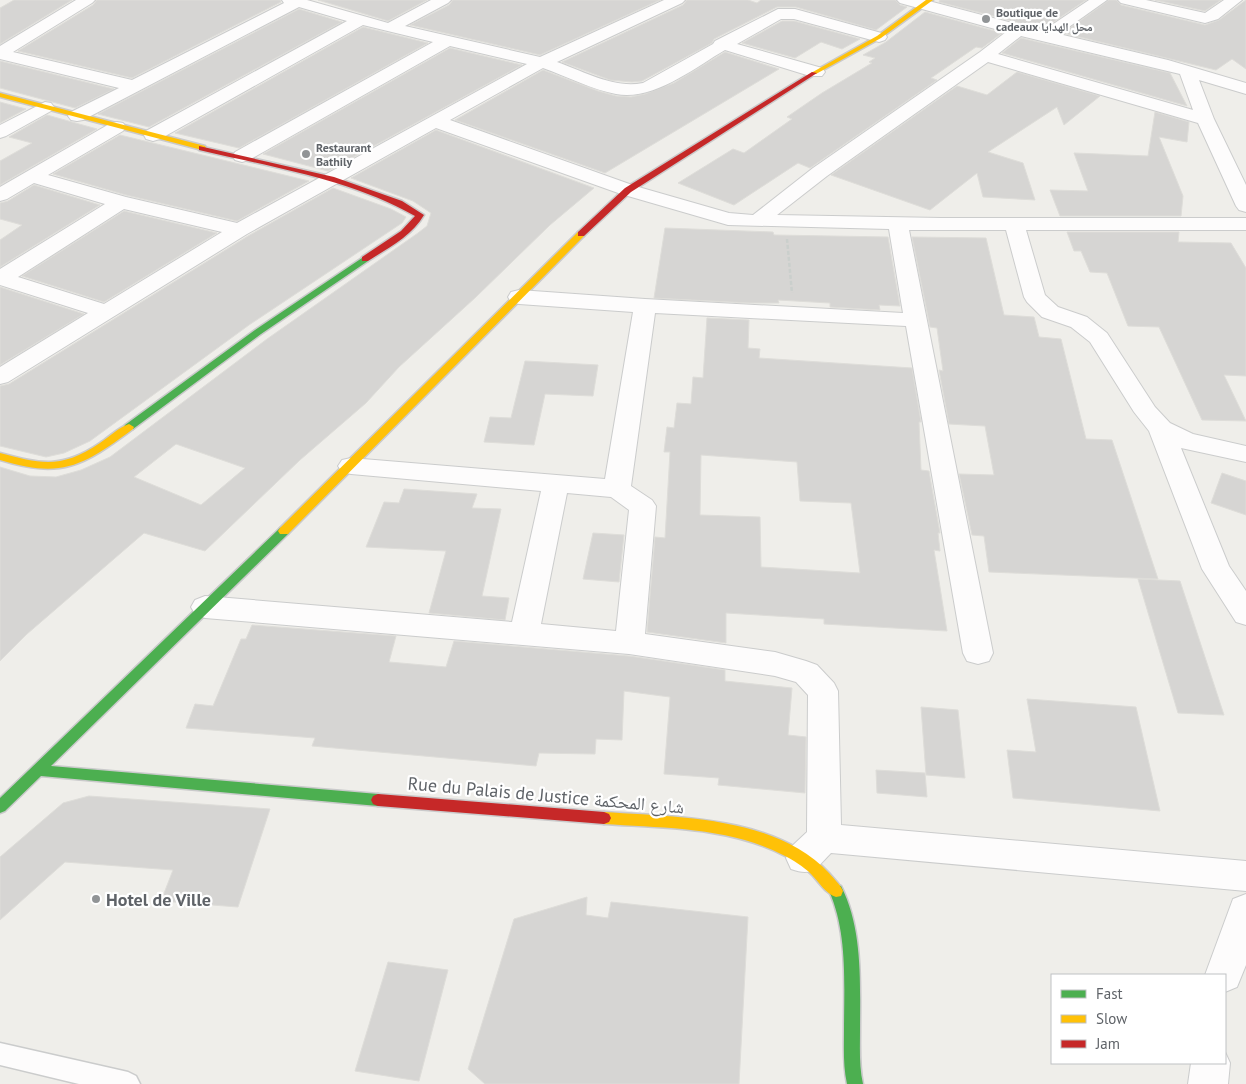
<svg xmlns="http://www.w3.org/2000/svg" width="1246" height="1084" font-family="'PT Sans','Noto Naskh Arabic',sans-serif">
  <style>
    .building { fill: #d6d5d3; stroke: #deddd9; fill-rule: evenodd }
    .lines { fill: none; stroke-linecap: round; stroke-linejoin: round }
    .lane-casing { stroke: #cbcccc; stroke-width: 3 }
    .street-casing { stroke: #cbcccc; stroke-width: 2 }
    .fast-casing { stroke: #cacacb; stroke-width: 3 }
    .slow-casing { stroke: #cacacb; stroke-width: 3 }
    .jam-casing { stroke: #cacacb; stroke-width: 3 }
    .path { stroke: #cacfcc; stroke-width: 2.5; stroke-dasharray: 4 2; stroke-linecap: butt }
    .lane { fill: #fdfcfc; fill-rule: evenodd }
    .street { fill: #fdfcfc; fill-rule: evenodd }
    .fast { fill: #4caf50; fill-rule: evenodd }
    .slow { fill: #ffc107; fill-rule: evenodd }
    .jam { fill: #c62828; fill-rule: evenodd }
    .poi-dot { fill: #919496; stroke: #fff; stroke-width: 2 }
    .labels { text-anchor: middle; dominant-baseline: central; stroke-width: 4.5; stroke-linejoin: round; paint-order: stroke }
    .far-poi-label { font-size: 12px; font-weight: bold; fill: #5f6368; stroke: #fff; text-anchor: start }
    .near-street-label { font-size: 18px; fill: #5f6368; stroke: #fff }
    .near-poi-label { font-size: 18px; font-weight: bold; fill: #5f6368; stroke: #fff; text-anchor: start }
  </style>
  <rect width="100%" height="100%" fill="#efeeea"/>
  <path class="building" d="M 14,0 L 72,0 L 0,44 L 0,8 Z
    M 97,0 L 280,0 L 281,2 L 132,78 L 18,51 L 93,5 Z
    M 318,0 L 427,0 L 388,21 Z
    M 453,0 L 660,0 L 540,55 L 410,25 L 449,5 Z
    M 687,0 L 748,0 L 757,3 L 761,0 L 895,0 L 900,5 L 907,7 L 876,30 L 796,7 L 777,7 L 714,39 L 712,43 L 642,81 L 632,82 L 610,80 L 562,62 L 683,5 Z
    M 940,0 L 1086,0 L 1043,29 L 939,2 Z
    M 1109,0 L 1116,0 L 1121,5 L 1205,25 L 1219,20 L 1246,0 L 1246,69 L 1232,59 L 1216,70 L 1063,33 Z
    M 1155,0 L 1221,0 L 1205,11 Z
    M 299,9 L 342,22 L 149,127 L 98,114 Z
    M 925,12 L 1002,33 L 982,48 L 976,47 L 931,78 L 937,80 L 810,168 L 798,163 L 734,205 L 678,183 L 733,149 L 744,153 L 792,119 L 787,117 L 822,93 L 872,63 L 869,62 L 875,58 L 863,55 L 886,42 Z
    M 782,21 L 794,21 L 860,39 L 842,49 L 821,42 L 795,58 L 742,43 Z
    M 363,27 L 428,43 L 239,148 L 175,133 Z
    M 1021,38 L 1170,73 L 1187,106 L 1002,53 Z
    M 450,48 L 522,65 L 328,171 L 263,154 Z
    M 725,52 L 779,69 L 605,173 L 455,120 L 543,70 L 598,91 L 616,96 L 631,97 L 645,94 L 674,83 Z
    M 0,61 L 114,89 L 75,108 L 0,88 Z
    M 1017,72 L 1100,96 L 1064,125 L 1057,107 L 988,152 L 1023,163 L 1035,200 L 983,197 L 977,173 L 930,210 L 831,175 L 957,86 L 987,95 Z
    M 0,102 L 26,109 L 0,123 Z
    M 1155,112 L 1189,122 L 1187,142 L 1159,137 L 1183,196 L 1181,216 L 1060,216 L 1050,190 L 1088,191 L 1074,153 L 1148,156 Z
    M 47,115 L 97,129 L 0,185 L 0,161 L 32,143 L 9,137 Z
    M 436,130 L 594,188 L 550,225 L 476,297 L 399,367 L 366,403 L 300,460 L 205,551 L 144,533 L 27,634 L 0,661 L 0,467 L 30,476 L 56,477 L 81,470 L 110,457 L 267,339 L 418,233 L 427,226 L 431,213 L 413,201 L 351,178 ZM 176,444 L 245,468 L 201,505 L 134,477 Z
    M 120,135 L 309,181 L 237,221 L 126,195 L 53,174 Z
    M 34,185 L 100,205 L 0,267 L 0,240 L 22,225 L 0,219 L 0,203 L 8,201 Z
    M 333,188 L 391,209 L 406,217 L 402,223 L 249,325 L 90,441 L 64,453 L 46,457 L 0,446 L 0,386 L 9,384 L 248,236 Z
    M 124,211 L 217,233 L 104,302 L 22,276 Z
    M 665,228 L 773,232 L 774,235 L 888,237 L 900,306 L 879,305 L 880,310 L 830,307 L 830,303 L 778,300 L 779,303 L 750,303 L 654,298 Z
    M 1067,232 L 1179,232 L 1178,242 L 1231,243 L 1246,268 L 1246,376 L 1224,375 L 1246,421 L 1202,420 L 1159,327 L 1128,326 L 1107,273 L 1090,272 L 1081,251 L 1074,251 Z
    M 912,237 L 986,238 L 1004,315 L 1034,317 L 1039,337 L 1061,339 L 1086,439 L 1112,440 L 1158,579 L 989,572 L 984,536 L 972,535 L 959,474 L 994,475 L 985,426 L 949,424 L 939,370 L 943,371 L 937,328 L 930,327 Z
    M 0,287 L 84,314 L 0,365 Z
    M 707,318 L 749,320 L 748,348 L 760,349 L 759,358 L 912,368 L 921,422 L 919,422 L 921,470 L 929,471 L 940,533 L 938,533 L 940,551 L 934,550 L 947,631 L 824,624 L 824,619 L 726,613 L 726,643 L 647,632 L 655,537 L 665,538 L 670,452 L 664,452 L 667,427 L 674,428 L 677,403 L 691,404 L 693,377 L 703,378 ZM 701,455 L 797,462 L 800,501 L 851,503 L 860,573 L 761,567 L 760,517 L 700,515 Z
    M 525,361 L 598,365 L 593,396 L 545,394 L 534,445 L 484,442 L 490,417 L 511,418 Z
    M 1222,473 L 1246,481 L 1246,515 L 1211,503 Z
    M 404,489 L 477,494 L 472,508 L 501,509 L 482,596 L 509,598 L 505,620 L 429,613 L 446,551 L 366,547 L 384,502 L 399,503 Z
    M 593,533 L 624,535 L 619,582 L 583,579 Z
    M 1138,579 L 1180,581 L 1224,715 L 1178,713 Z
    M 252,625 L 396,636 L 389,662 L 446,667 L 454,641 L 629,656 L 725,670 L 725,681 L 792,688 L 788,735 L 806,737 L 805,793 L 718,785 L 719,778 L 664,774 L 670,697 L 624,691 L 622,740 L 596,739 L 595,754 L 539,753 L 536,766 L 312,746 L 315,738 L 186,728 L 195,704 L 213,706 L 241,639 L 246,639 Z
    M 1027,699 L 1136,707 L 1160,811 L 1013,798 L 1007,750 L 1036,752 Z
    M 921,707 L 958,710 L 965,778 L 926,775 Z
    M 876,770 L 925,773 L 927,797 L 877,793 Z
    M 89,796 L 270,809 L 238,907 L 161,901 L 173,870 L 65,862 L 0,920 L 0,857 L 63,803 Z
    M 587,897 L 586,915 L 608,918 L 611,902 L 748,917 L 739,1084 L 485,1084 L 468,1069 L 514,919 Z
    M 388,962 L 448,970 L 419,1081 L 355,1071 Z"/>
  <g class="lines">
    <defs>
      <path id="lane" d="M 0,1043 L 128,1072 L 136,1076 L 140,1084 L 79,1084 L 0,1065 Z"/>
      <path id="street" d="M 76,0 L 95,0 L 92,3 L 13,52 L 132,80 L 284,3 L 282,0 L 307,0 L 388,23 L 431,0 L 451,0 L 448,3 L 405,26 L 540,57 L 664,0 L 685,0 L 682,3 L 557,62 C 583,71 614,89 643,83 L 713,44 L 715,41 L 778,9 L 795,9 L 885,34 L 887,37 L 885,40 L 879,42 L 794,19 L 781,19 L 737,44 L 822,68 L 825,72 L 822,76 L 810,76 L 725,50 C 694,68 654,101 616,94 C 593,90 566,76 543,68 L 450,120 L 635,186 L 729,213 L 753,215 L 813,168 L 980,52 L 1006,32 L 900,3 L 897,0 L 925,0 L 1043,31 L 1089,0 L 1107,0 L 1059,34 L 1168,60 L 1246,83 L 1246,94 L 1199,80 L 1214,119 L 1246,185 L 1246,212 L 1239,210 L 1236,206 L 1198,123 L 988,62 L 827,176 L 777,215 L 941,218 L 1246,218 L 1246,230 L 1026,230 L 1045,295 L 1058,307 L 1087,317 L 1107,333 L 1155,407 L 1170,423 L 1193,434 L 1246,446 L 1246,462 L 1181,448 L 1229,566 L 1246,591 L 1246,625 L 1236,622 L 1202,569 L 1149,431 L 1134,412 L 1090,342 L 1071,327 L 1042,317 L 1027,302 L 1024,297 L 1006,230 L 909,230 L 993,653 L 989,661 L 978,664 L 967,661 L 963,653 L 906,326 L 655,313 L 631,486 L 652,500 L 656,506 L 645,634 L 775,652 L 806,661 L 817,665 L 834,683 L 838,691 L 841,825 L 1246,861 L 1246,891 L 831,853 C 816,868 813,877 791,869 L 786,858 L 791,847 L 807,832 L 808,695 L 796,682 L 775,676 L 629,654 L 205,618 L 195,614 L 191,607 L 195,600 L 205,596 L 512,622 L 541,491 L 351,474 L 342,472 L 338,466 L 342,460 L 351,458 L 605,479 L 633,312 L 519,304 L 511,302 L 508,297 L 511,292 L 519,290 L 645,299 L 903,313 L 889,229 L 728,225 L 621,194 L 436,128 L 247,234 L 8,382 L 0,384 L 0,367 L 88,313 L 0,285 L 0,269 L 105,204 L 34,183 L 7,199 L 0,201 L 0,187 L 111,123 L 117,122 L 123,123 L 126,127 L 123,131 L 48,175 L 126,197 L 237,223 L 527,64 L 450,46 L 249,160 L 242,162 L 235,160 L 233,156 L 235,152 L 433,42 L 363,25 L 160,139 L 153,141 L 146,139 L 144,135 L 146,131 L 347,21 L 299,7 L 83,120 L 77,121 L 71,120 L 68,116 L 71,112 L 119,88 L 0,59 L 0,46 ZM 1021,36 L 1180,74 L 1193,110 L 998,54 ZM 124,209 L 222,232 L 104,304 L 18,277 ZM 567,493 L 611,497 L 629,510 L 616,631 L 541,624 Z
        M 1118,0 L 1146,0 L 1205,13 L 1224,0 L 1242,0 L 1218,19 L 1205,23 L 1121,3 Z
        M 45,102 L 51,103 L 54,107 L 51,111 L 6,136 L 0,138 L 0,125 Z
        M 1246,894 L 1246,965 L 1237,987 L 1225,992 L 1225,975 L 1205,975 L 1233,899 Z
        M 1225,1052 L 1230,1063 L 1228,1084 L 1188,1084 L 1191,1063 L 1225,1063 Z"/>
      <path id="fast" d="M 365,256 L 368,257 L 368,261 L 261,334 L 133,429 L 125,429 L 124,427 L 125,425 L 255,330 Z
        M 284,527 L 288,528 L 290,531 L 288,534 L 51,766 L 378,794 L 383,796 L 385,800 L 383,804 L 378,806 L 41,776 L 5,811 L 0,813 L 0,798 L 280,528 Z
        M 836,885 L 841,886 C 863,929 860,983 860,1030 C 860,1049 859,1066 863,1084 L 847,1084 C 843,1066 844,1049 844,1031 C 844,986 848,933 829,891 L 831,886 Z"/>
      <path id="slow" d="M 926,0 L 933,0 L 881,38 L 816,74 L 811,73 L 877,36 Z
        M 0,93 L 205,146 L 206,148 L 202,150 L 0,97 Z
        M 581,231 L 584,232 L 584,236 L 288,534 L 280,534 L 278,531 L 280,528 L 578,232 Z
        M 129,424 L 134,427 L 133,429 C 83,466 62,479 0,460 L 0,453 C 41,464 62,469 100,443 C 109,437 119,427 129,424 Z
        M 604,812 C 676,817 776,816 829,873 C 834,879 840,884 843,891 L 841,896 L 836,897 C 826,894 819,882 811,874 C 804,867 792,859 783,855 C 729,827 663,828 604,824 L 599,822 L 597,818 L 599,814 Z"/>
      <path id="jam" d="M 812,72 L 817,73 L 631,192 L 584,236 L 578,236 L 578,232 L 625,188 Z
        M 199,146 L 334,177 L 402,201 L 424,215 C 412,236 388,248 368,261 L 362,261 L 362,257 L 401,231 L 415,216 C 350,179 271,167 199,150 Z
        M 378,794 L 604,812 L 609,814 L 611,818 L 609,822 L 604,824 L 378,806 L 373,804 L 371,800 L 373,796 Z"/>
    </defs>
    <use href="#lane" class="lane-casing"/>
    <use href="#street" class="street-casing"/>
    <use href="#fast" class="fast-casing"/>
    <use href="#slow" class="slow-casing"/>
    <use href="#jam" class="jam-casing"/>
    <path class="path" d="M 787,239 L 792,293"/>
    <use href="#lane" class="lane"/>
    <use href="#street" class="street"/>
    <use href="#fast" class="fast"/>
    <use href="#slow" class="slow"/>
    <use href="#jam" class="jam"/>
  </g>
  <g class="poi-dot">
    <circle cx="986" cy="19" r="5"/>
    <circle cx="306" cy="154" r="5"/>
    <circle cx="96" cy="899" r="5"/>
  </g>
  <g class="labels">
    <g class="far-poi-label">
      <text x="996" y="12">Boutique de<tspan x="996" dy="14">cadeaux محل الهدايا</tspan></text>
      <text x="316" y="147">Restaurant<tspan x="316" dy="14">Bathily</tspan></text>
    </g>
    <g class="near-street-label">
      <text transform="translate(546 795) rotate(5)">Rue du Palais de Justice شارع المحكمة</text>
    </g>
    <g class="near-poi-label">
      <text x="106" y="899">Hotel de Ville</text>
    </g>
  </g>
  <rect x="1051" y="974" width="175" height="90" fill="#ffffff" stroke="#bfc1c3"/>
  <rect x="1061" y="990" width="25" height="8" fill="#4caf50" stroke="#bfc1c3"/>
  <text x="1096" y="999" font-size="15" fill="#5f6368">Fast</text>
  <rect x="1061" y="1015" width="25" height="8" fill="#ffc107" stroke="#bfc1c3"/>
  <text x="1096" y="1024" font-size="15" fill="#5f6368">Slow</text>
  <rect x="1061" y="1040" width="25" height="8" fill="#c62828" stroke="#bfc1c3"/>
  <text x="1096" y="1049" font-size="15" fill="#5f6368">Jam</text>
</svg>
